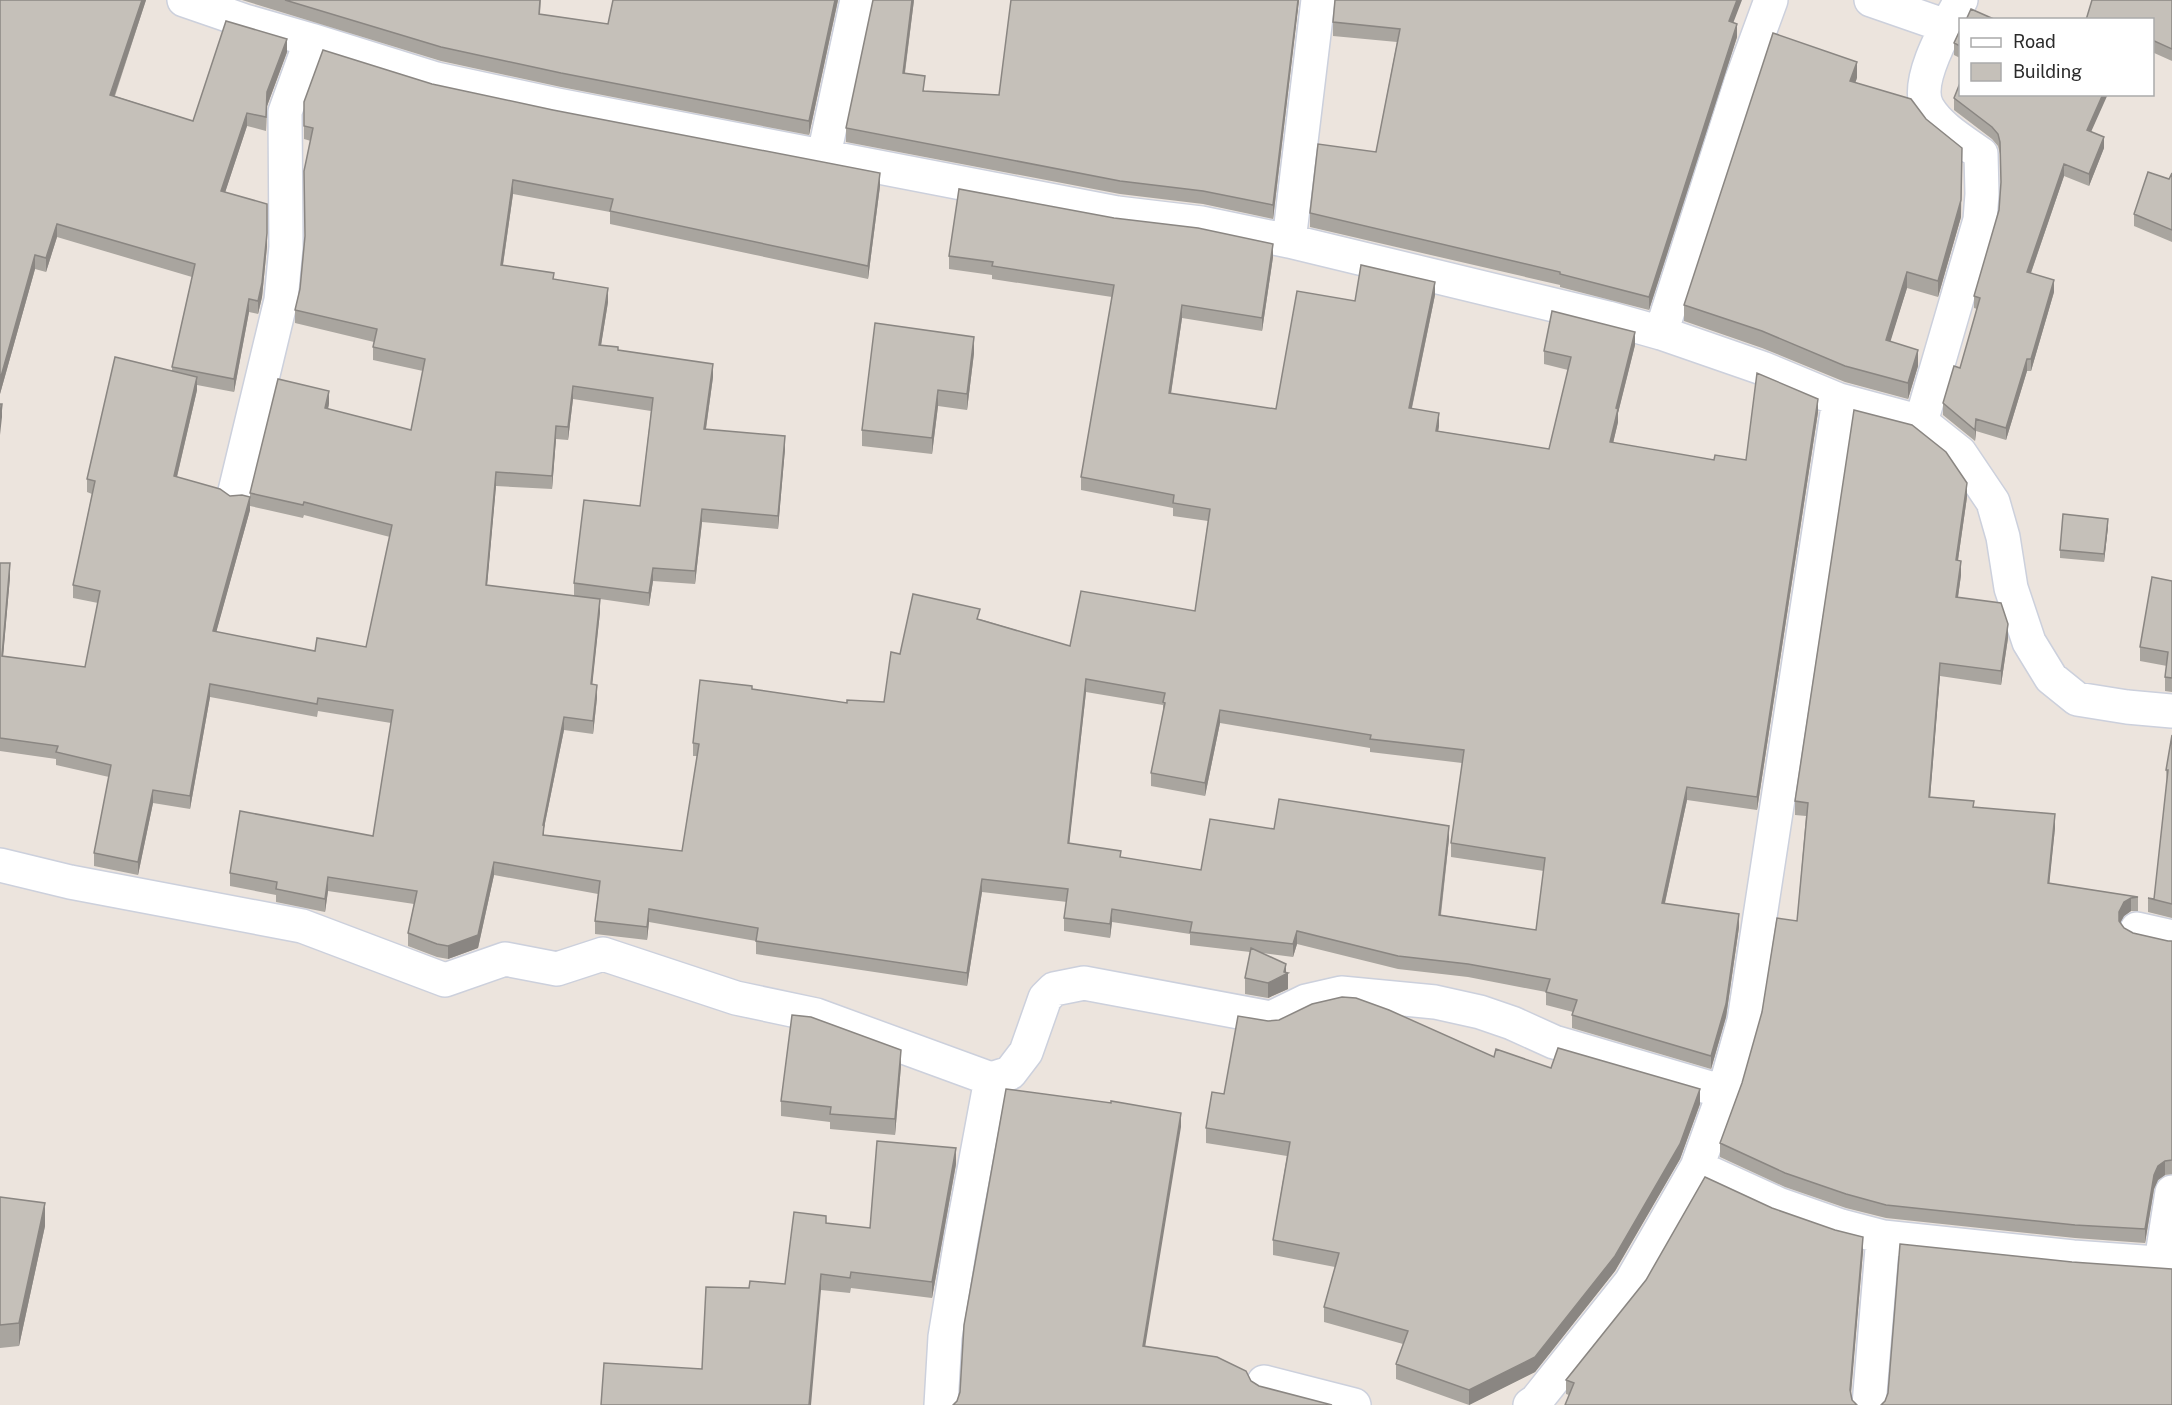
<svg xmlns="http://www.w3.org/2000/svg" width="2172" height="1405" font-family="'Public Sans',sans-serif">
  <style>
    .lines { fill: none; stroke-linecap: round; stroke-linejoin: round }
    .minor-casing { stroke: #ccd0dc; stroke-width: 36 }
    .minor { stroke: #fff; stroke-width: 33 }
    .wall { fill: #a9a59f; fill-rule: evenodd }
    .shaded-wall { fill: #8a8682 }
    .building { fill: #c5c0b9; stroke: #8a8682; stroke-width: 1.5; fill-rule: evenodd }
  </style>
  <rect width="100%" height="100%" fill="#ece4dd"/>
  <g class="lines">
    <defs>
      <path id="minor" d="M 184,0 L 245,21 L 311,40
        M 1871,0 L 1946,26
        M 824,155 L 857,0
        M 1289,241 L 1318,0
        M 1661,333 L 1741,82 L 1771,0
        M 1839,400 L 1744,1021 L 1724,1092 L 1697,1167 L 1778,1204 L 1841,1226 L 1883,1237 L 2073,1257 L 2172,1264
        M 1921,422 L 1980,220 L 1982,194 L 1981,154 C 1963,141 1940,128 1928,108 C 1913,83 1948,24 1961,0
        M 235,491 L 281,300 L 286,247 L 285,112 L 311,40 L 436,79 L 557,105 L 1117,213 L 1201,223 L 1289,241 L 1608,318 L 1661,333 L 1762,368 L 1839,400 L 1921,422 L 1960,453 L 1993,502 L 2003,537 L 2011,588 L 2029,642 L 2051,678 L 2077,699 L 2127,707 L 2172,711
        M 0,865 L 70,882 L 302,926 L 445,980 L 505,959 L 557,969 L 603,954 L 736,998 L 816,1015 L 991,1079
        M 2137,929 L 2172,937
        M 2161,1262 L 2172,1192
        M 1264,1382 L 1354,1405
        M 941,1405 L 945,1337 L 961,1240 L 991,1079 L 1010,1073 L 1026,1052 L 1045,998 L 1054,989 L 1084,983 L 1271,1018 L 1306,1001 L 1341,993 L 1435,1002 L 1480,1012 L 1512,1023 L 1554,1042 L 1724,1092
        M 1530,1405 L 1536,1401 L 1631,1282 L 1697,1167
        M 1869,1405 L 1883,1237"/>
    </defs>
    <use href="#minor" class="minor-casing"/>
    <use href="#minor" class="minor"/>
  </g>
  <path class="wall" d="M 0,0 L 146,0 L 115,96 L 193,121 L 287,52 L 267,106 L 266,131 L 247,126 L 225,192 L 267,246 L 262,297 L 258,314 L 249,312 L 234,392 L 197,385 L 197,390 L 177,477 L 230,496 L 250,497 L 250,493 L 329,404 L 328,409 L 411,430 L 423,371 L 373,360 L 373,347 L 374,342 L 295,323 L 295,310 L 300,289 L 305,236 L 311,141 L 304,139 L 304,102 L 432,84 L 880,186 L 868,279 L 610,224 L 610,212 L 513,194 L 503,265 L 554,280 L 608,302 L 601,345 L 713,377 L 706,429 L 785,449 L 778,529 L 702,522 L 695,584 L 653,581 L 649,606 L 600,599 L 600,612 L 592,684 L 597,698 L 593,734 L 564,730 L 544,828 L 544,835 L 682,851 L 697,756 L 693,756 L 693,743 L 752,689 L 847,703 L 884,702 L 900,654 L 980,619 L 1070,646 L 1195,611 L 1208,521 L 1173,516 L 1173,508 L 1081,490 L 1081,477 L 1112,297 L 992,279 L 992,275 L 949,269 L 949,256 L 1273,257 L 1262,331 L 1182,318 L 1171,394 L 1276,409 L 1355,301 L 1435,295 L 1412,408 L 1439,426 L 1438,431 L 1549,449 L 1568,370 L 1544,364 L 1544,351 L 1635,345 L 1618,413 L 1618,422 L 1613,443 L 1714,460 L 1746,460 L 1818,412 L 1757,810 L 1687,800 L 1665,903 L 1739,927 L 1726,1017 L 1711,1069 L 1572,1028 L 1572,1015 L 1573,1012 L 1546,1005 L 1546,992 L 1468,977 L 1398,969 L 1297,944 L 1293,957 L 1262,953 L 1286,973 L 1288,989 L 1268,998 L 1245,994 L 1245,978 L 1250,952 L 1190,945 L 1190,934 L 1112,922 L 1110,938 L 1064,931 L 1064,918 L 1067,902 L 982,892 L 967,986 L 756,954 L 756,941 L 649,922 L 647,940 L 595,934 L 595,921 L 598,894 L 494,875 L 478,948 L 448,959 L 437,957 L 408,946 L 408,933 L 414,904 L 328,891 L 325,912 L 276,902 L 276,895 L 230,886 L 230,873 L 373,836 L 391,723 L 318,711 L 317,717 L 210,697 L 190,809 L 153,803 L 138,875 L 94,866 L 94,853 L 109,777 L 56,765 L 56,759 L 0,751 L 0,563 L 10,577 L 3,656 L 85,667 L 98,603 L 73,598 L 73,585 L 92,494 L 87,492 L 87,479 L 172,371 L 172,367 L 192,277 L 57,237 L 46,272 L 35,269 L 0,394 ZM 573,399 L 651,411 L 640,506 L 574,583 L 574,596 L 487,585 L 496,486 L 552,489 L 556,439 L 568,440 ZM 250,506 L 303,518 L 304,515 L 390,537 L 366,647 L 315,651 L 216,632 L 250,510 ZM 1086,692 L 1163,705 L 1163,714 L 1151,773 L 1151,786 L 1205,796 L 1220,723 L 1370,748 L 1370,752 L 1462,763 L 1451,843 L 1451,857 L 1544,871 L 1536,930 L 1441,915 L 1449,839 L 1274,829 L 1201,870 L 1121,857 L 1069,843 Z
    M 242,0 L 541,0 L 540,14 L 608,24 L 613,0 L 838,0 L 809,135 L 561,87 L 441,61 Z
    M 914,0 L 905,73 L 925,91 L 999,95 L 1299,0 L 1273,219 L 1203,204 L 1120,194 L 846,142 L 846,128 Z
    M 2172,0 L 2172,61 L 2152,52 L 2152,20 Z
    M 1333,22 L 1733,22 L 1737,37 L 1649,310 L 1560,287 L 1560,285 L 1310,227 L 1310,213 L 1376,152 L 1397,42 L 1333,36 Z
    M 1960,30 L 1960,58 L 1954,55 L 1954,43 Z
    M 1857,78 L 1855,82 L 1961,217 L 1938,297 L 1907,288 L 1890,341 L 1918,366 L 1908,399 L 1845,382 L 1762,348 L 1684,321 L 1684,305 Z
    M 1954,98 L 2091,131 L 2104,148 L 2089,186 L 2064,176 L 2031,273 L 2054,292 L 2031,371 L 2027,371 L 2006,440 L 1976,431 L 1975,441 L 1943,415 L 1943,403 L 1960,368 L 1977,309 L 1974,308 L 1974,296 L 1999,210 L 2001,185 L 2000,154 L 1998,146 L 1992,139 L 1954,110 Z
    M 2172,173 L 2172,242 L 2134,226 L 2134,214 L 2169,179 Z
    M 974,353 L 967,410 L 938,406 L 932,454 L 862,446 L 862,430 Z
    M 1967,497 L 1958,560 L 1961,575 L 1958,597 L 2008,638 L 2001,685 L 1940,676 L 1930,798 L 1974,807 L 2055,828 L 2049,883 L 2138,897 L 2138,911 L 2131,911 L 2124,916 L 2120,923 L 2124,928 L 2133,933 L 2168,941 L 2172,941 L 2172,1174 L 2165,1175 L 2158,1180 L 2154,1189 L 2145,1243 L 2075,1238 L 1886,1218 L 1846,1208 L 1785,1187 L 1720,1157 L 1720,1143 L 1742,1083 L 1797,921 L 1806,816 L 1795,815 L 1795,801 Z
    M 2108,527 L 2104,562 L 2060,558 L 2060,550 Z
    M 2172,581 L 2172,692 L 2165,691 L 2165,677 L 2167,666 L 2140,661 L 2140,647 Z
    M 2172,735 L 2172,918 L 2148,912 L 2148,898 L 2154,899 L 2167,784 L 2166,770 Z
    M 1268,1021 L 1494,1057 L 1551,1068 L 1700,1104 L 1680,1159 L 1615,1271 L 1535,1372 L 1469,1405 L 1396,1379 L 1396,1364 L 1403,1344 L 1324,1322 L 1324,1307 L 1335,1267 L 1273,1255 L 1273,1240 L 1287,1156 L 1206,1143 L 1206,1128 L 1224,1094 Z
    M 901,1066 L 895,1135 L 830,1129 L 830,1122 L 781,1116 L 781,1101 Z
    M 956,1164 L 932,1298 L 851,1288 L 850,1293 L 821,1290 L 702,1369 L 749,1288 L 785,1284 L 826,1224 L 870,1228 Z
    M 0,1197 L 45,1226 L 19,1346 L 0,1348 Z
    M 1863,1251 L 1851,1394 L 1852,1400 L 1569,1395 L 1566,1394 L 1566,1380 Z"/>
  <path class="shaded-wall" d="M 142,0 L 146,0 L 110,109 L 110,95 Z
    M 835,0 L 838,0 L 809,135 L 809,121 Z
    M 912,0 L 914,0 L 903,86 L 903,73 Z
    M 1298,0 L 1299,0 L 1273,219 L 1273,205 Z
    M 1737,0 L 1742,0 L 1729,34 L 1729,21 Z
    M 1737,24 L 1737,37 L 1649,310 L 1649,297 Z
    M 287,39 L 287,52 L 267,106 L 266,131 L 267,92 Z
    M 1857,62 L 1857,78 L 1850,97 L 1850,81 Z
    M 2103,94 L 2108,94 L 2087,141 L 2087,130 Z
    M 247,113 L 247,126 L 221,205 L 221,191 Z
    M 2104,137 L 2104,148 L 2089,186 L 2089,174 Z
    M 1962,148 L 1961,217 L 1938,297 L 1938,281 Z
    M 2064,164 L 2064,176 L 2027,284 L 2027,272 Z
    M 880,173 L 880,186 L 868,279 L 868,266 Z
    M 513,180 L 513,194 L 501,278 L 501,265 Z
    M 57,224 L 57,237 L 46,272 L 46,258 Z
    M 267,233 L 267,246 L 262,297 L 258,314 L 258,301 Z
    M 1273,244 L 1273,257 L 1262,331 L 1262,318 Z
    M 35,255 L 35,269 L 0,394 L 0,380 Z
    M 1907,272 L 1907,288 L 1886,356 L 1886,340 Z
    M 2054,280 L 2054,292 L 2031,371 L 2031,359 Z
    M 1435,282 L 1435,295 L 1409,421 L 1409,408 Z
    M 608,288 L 608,302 L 599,358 L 599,345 Z
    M 249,299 L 249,312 L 234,392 L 234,379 Z
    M 1182,305 L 1182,318 L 1169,406 L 1169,393 Z
    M 1635,332 L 1635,345 L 1618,413 L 1618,422 L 1610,456 L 1610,442 L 1616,408 Z
    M 974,337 L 974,353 L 967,410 L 967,394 Z
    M 1918,350 L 1918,366 L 1908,399 L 1908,383 Z
    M 2027,359 L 2027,371 L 2006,440 L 2006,428 Z
    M 713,364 L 713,377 L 704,442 L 704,429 Z
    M 197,377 L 197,390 L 174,489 L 174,476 Z
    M 573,386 L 573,399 L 568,440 L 568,427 Z
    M 938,390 L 938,406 L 932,454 L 932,438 Z
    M 329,391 L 329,404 L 325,421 L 325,408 Z
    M 1818,399 L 1818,412 L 1757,810 L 1757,797 Z
    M 2,404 L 2,417 L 0,435 L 0,421 Z
    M 1439,413 L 1439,426 L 1436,444 L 1436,431 Z
    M 1976,419 L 1976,431 L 1975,441 L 1975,430 Z
    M 556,426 L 556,439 L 552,489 L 552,476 Z
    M 785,436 L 785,449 L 778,529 L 778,516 Z
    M 496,472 L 496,486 L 486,598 L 486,585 Z
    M 1967,483 L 1967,497 L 1956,574 L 1956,560 Z
    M 250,497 L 250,510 L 213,644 L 213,631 Z
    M 702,509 L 702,522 L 695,584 L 695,571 Z
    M 2108,519 L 2108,527 L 2104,562 L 2104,554 Z
    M 1961,561 L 1961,575 L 1956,611 L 1956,597 Z
    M 10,563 L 10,577 L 2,669 L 2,656 Z
    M 653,568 L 653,581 L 649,606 L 649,593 Z
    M 600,599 L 600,612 L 591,697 L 591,684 Z
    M 2008,624 L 2008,638 L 2001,685 L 2001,671 Z
    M 1940,663 L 1940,676 L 1929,811 L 1929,797 Z
    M 1086,679 L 1086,692 L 1068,856 L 1068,843 Z
    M 210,684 L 210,697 L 190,809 L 190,796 Z
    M 597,685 L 597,698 L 593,734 L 593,721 Z
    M 1220,710 L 1220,723 L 1205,796 L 1205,783 Z
    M 564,717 L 564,730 L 544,828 L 544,838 L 543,848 L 543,825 Z
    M 1687,787 L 1687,800 L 1662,916 L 1662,903 Z
    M 153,790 L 153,803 L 138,875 L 138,862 Z
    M 2055,814 L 2055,828 L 2048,897 L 2048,883 Z
    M 1449,826 L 1449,839 L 1439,928 L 1439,915 Z
    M 494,862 L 494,875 L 478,948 L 448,959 L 448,946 Z
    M 328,877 L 328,891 L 325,912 L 325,899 Z
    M 982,879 L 982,892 L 967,986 L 967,973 Z
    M 2131,898 L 2131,911 L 2124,916 L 2119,925 L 2119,912 L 2124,902 Z
    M 649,909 L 649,922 L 647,940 L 647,927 Z
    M 1112,909 L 1112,922 L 1110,938 L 1110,924 Z
    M 1739,914 L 1739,927 L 1726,1017 L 1711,1069 L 1711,1056 Z
    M 1297,931 L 1297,944 L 1293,957 L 1293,944 Z
    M 1286,964 L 1286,974 L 1288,973 L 1288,989 L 1268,998 L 1268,983 L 1284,972 Z
    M 901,1050 L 901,1066 L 895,1135 L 895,1119 Z
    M 1700,1089 L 1700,1104 L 1680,1159 L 1615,1271 L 1535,1372 L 1469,1405 L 1469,1390 Z
    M 1181,1113 L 1181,1127 L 1143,1360 L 1143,1346 Z
    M 956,1148 L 956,1164 L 932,1298 L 932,1282 Z
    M 2165,1161 L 2165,1175 L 2158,1180 L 2154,1189 L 2145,1243 L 2145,1229 L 2154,1175 L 2158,1166 Z
    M 45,1203 L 45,1226 L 19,1346 L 19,1323 Z
    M 1863,1237 L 1863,1251 L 1850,1403 L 1850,1390 Z
    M 821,1274 L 821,1290 L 811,1405 L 809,1405 Z"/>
  <path class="building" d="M 0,0 L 142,0 L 110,95 L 193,121 L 226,21 L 287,39 L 267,92 L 266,117 L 247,113 L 221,191 L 267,204 L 267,233 L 262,283 L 258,301 L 249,299 L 234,379 L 172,367 L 195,264 L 57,224 L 46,258 L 35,255 L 0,380 Z
    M 285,0 L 540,0 L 539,14 L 608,24 L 613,0 L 835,0 L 809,121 L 561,73 L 441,47 Z
    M 873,0 L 912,0 L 903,73 L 925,76 L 923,91 L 999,95 L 1011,0 L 1298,0 L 1273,205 L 1203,191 L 1120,181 L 846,128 Z
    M 1335,0 L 1737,0 L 1729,21 L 1737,24 L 1649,297 L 1560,274 L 1560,272 L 1310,213 L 1318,144 L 1376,152 L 1400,29 L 1333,22 Z
    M 2092,0 L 2172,0 L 2172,49 L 2152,40 L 2152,20 L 2086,20 Z
    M 1971,9 L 1996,20 L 1966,20 Z
    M 1960,30 L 1960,46 L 1954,43 Z
    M 1773,33 L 1857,62 L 1850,81 L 1911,99 L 1926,119 L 1962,148 L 1961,200 L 1938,281 L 1907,272 L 1886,340 L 1918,350 L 1908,383 L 1845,366 L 1762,331 L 1684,305 Z
    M 323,50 L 432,84 L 553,110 L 880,173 L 868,266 L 610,211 L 613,199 L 513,180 L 501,265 L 554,273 L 553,279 L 608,288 L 599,345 L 618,347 L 618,350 L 713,364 L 704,429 L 785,436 L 778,516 L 702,509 L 695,571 L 653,568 L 649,593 L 574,583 L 584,500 L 640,506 L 653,398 L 573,386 L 568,427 L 556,426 L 552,476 L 496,472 L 486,585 L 600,599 L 591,684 L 597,685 L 593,721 L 564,717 L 543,825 L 544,825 L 543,835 L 682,851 L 699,744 L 693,743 L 700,680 L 752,686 L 752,689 L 847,703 L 847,700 L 884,702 L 891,652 L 900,654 L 913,594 L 980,609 L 977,619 L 1070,646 L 1081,591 L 1195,611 L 1210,509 L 1173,503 L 1174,495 L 1081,477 L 1114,285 L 992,266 L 993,262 L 949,256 L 959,189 L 1114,218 L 1198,228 L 1273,244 L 1262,318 L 1182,305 L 1169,393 L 1276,409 L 1297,291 L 1355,301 L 1361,265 L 1435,282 L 1409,408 L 1439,413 L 1436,431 L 1549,449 L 1571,357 L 1544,351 L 1552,311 L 1635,332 L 1616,408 L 1618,409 L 1610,442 L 1714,460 L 1715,455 L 1746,460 L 1757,373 L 1818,399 L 1757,797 L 1687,787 L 1662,903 L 1739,914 L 1726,1004 L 1711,1056 L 1572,1015 L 1577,1000 L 1546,992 L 1550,979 L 1468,964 L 1398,956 L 1297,931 L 1293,944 L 1190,932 L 1192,922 L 1112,909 L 1110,924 L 1064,918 L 1068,889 L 982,879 L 967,973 L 756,941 L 758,928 L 649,909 L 647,927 L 595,921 L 600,881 L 494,862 L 478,935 L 448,946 L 437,944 L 408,933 L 417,891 L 328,877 L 325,899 L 276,889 L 277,882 L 230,873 L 240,811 L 373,836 L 393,710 L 318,698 L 317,704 L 210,684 L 190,796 L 153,790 L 138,862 L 94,853 L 111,765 L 56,752 L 58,746 L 0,738 L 0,563 L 10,563 L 2,656 L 85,667 L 100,591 L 73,585 L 95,481 L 87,479 L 115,357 L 197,377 L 174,476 L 220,489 L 230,496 L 242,495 L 250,497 L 213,631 L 315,651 L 317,638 L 366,647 L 392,525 L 304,502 L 303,505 L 250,493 L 278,379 L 329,391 L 325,408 L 411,430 L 425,359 L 373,347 L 377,329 L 295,310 L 300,289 L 305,236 L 304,171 L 313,128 L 304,126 L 304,102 ZM 1086,679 L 1165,693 L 1163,702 L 1165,703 L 1151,773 L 1205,783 L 1220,710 L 1371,735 L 1370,739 L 1464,750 L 1451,843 L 1545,858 L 1536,930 L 1439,915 L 1449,826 L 1279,799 L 1274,829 L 1210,819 L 1201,870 L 1120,857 L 1121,851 L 1068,843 Z
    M 1960,83 L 1960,94 L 2103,94 L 2087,130 L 2104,137 L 2089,174 L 2064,164 L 2027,272 L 2054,280 L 2031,359 L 2027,359 L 2006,428 L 1976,419 L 1975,430 L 1943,403 L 1954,366 L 1960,368 L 1980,298 L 1974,296 L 1999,210 L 2001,182 L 2000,142 L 1998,134 L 1992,127 L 1954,98 Z
    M 2148,172 L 2169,179 L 2172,173 L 2172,230 L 2134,214 Z
    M 875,323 L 974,337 L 967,394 L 938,390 L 932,438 L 862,430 Z
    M 0,404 L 2,404 L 0,421 Z
    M 1854,410 L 1912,425 L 1946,452 L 1967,483 L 1956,560 L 1961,561 L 1956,597 L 2001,603 L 2008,624 L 2001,671 L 1940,663 L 1929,797 L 1974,801 L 1973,807 L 2055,814 L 2048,883 L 2138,897 L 2131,898 L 2124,902 L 2119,912 L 2119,921 L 2124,928 L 2133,933 L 2168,941 L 2172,941 L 2172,1160 L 2165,1161 L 2158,1166 L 2154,1175 L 2145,1229 L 2075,1225 L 1886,1205 L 1846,1194 L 1785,1173 L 1720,1143 L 1742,1083 L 1762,1012 L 1777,918 L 1797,921 L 1808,803 L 1795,801 Z
    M 2063,514 L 2108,519 L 2104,554 L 2060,550 Z
    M 2152,577 L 2172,581 L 2172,678 L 2165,677 L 2168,652 L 2140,647 Z
    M 2172,735 L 2172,904 L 2148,898 L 2154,899 L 2168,770 L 2166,770 Z
    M 1251,948 L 1286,964 L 1284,972 L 1288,973 L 1268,983 L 1245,978 Z
    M 1342,997 L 1356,998 L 1389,1010 L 1494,1057 L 1496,1049 L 1551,1068 L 1558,1048 L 1700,1089 L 1680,1144 L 1615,1256 L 1535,1357 L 1469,1390 L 1396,1364 L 1408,1331 L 1324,1307 L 1339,1253 L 1273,1240 L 1290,1142 L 1206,1128 L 1212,1092 L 1224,1094 L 1238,1016 L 1268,1021 L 1279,1020 L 1312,1004 Z
    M 792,1015 L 811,1017 L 901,1050 L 895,1119 L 830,1114 L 831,1107 L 781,1101 Z
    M 1006,1089 L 1111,1103 L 1111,1101 L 1181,1113 L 1143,1346 L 1217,1357 L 1246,1371 L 1251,1381 L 1259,1386 L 1332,1405 L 953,1405 L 957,1401 L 960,1392 L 964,1325 Z
    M 877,1141 L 956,1148 L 932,1282 L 851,1272 L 850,1278 L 821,1274 L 809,1405 L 601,1405 L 604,1363 L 702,1369 L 706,1287 L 749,1288 L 750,1281 L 785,1284 L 794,1212 L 826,1216 L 826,1223 L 870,1228 Z
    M 1705,1177 L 1772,1208 L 1835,1230 L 1863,1237 L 1850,1390 L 1852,1400 L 1857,1405 L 1565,1405 L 1574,1383 L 1566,1380 L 1646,1280 Z
    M 0,1197 L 45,1203 L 19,1323 L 0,1325 Z
    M 1900,1244 L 2072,1262 L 2172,1269 L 2172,1405 L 1881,1405 L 1885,1401 L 1888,1393 Z"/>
  <rect x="1959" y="18" width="195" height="78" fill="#ffffff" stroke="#aaaaaa" stroke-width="1.5"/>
  <rect x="1971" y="38" width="30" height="9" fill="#ffffff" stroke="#aaaaaa" stroke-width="1.5"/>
  <text x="2013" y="48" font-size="18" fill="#2b2b2b">Road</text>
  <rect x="1971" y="63" width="30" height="18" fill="#c5c0b9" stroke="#aaaaaa" stroke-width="1.5"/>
  <text x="2013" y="78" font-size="18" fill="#2b2b2b">Building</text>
</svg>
